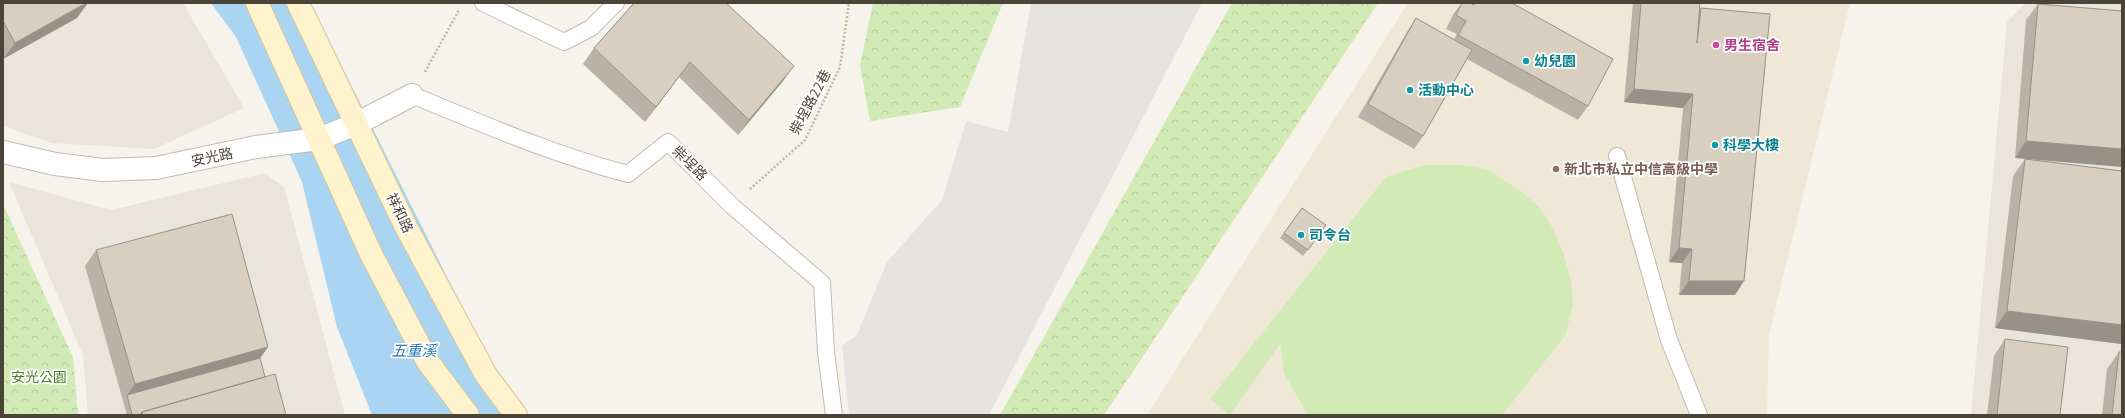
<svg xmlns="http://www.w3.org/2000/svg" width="2125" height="418" font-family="'PT Sans','Noto Sans TC',sans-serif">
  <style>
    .residential { fill: #eae5da }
    .education { fill: #efe8d6 }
    .forest { fill: url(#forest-crowns) }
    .pitch { fill: #d2eab5 }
    .parking { fill: #e5e3e0 }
    .water { fill: #a9d4f2 }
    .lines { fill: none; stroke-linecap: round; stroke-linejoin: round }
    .lane-casing { stroke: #c2bbae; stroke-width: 18 }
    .street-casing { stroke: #c2bbae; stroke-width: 24 }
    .secondary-casing { stroke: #d6c79b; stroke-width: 24 }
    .path { stroke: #c4b79f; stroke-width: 2.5; stroke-dasharray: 2 2; stroke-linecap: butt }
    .lane { stroke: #fff; stroke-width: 16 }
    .street { stroke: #fff; stroke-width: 22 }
    .secondary { stroke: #fff3cd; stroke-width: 22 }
    .wall { fill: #bab2a6 }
    .shaded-wall { fill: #979187 }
    .building { fill: #d8cfc1; stroke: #979187 }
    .hotel-dot { fill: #d1479c; stroke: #fff; stroke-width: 1.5 }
    .culture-dot { fill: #0f9aa8; stroke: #fff; stroke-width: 1.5 }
    .education-dot { fill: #8d6e63; stroke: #fff; stroke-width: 1.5 }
    .labels { text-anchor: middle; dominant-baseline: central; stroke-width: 3.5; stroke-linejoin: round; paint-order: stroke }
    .hotel-label { font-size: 14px; font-weight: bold; fill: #b23c85; stroke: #fff; text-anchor: start }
    .culture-label { font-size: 14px; font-weight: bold; fill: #0d838f; stroke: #fff; text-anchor: start }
    .street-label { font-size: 14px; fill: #4b4439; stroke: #fff }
    .education-label { font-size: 14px; font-weight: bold; fill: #785e54; stroke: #fff; text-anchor: start }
    .park-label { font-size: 14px; fill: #4a7f2a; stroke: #fff }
    .water-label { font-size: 15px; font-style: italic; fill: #2e7ab2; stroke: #fff }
  </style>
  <defs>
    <pattern id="forest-crowns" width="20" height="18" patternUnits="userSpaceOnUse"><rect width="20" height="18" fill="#d2eab5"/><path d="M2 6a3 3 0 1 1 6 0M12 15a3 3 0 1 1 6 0" fill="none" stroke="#b6ca9c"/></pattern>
  </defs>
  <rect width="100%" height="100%" fill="#f6f3ec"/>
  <path class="residential" d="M 3,3 L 183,3 L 244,108 L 154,149 L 52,143 L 3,126 Z
    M 2026,3 L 2122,3 L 2122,415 L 1971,415 L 2007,22 Z
    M 265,173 L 284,187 L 345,415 L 88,415 L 83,355 L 9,182 L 111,210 Z"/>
  <path class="education" d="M 1408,3 L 1850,3 L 1769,335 L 1767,415 L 1147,415 Z"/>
  <path class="forest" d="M 873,3 L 1003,3 L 960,107 L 870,121 L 860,65 Z
    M 1232,3 L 1378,3 L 1104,415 L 1000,415 Z
    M 3,204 L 73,357 L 78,415 L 3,415 Z"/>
  <path class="pitch" d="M 1424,165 L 1461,165 L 1487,169 L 1520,191 L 1539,207 L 1552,227 L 1563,252 L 1571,281 L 1573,305 L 1565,336 L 1502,415 L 1308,415 L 1284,373 L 1280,344 L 1230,415 L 1210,399 L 1386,177 Z"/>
  <path class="parking" d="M 1031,3 L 1202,3 L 989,415 L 849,415 L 842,346 L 857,335 L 887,262 L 942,200 L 966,121 L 1008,132 Z"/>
  <path class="water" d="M 211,3 L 310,3 L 459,301 L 521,415 L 372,415 L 337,327 L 302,182 L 236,37 Z"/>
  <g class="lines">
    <defs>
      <path id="lane" d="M 483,3 L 564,42 L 591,28 L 616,3
        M 412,95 C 483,124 554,155 628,174 L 668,142 L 732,206 L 822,283 L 826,352 L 834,415
        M 1617,156 L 1669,340 L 1699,415"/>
      <path id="street" d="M 3,152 L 55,164 L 103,170 L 156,168 L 256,147 L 319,139 L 356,124 L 412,95"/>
      <path id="secondary" d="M 257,3 L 371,254 L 428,362 L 468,415
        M 298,3 L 406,227 L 486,375 L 516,415"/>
    </defs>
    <use href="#lane" class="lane-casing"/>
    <use href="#street" class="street-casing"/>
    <use href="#secondary" class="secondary-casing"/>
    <path class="path" d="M 425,72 L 459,10
      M 750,189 L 805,140 L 840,67 L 849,3"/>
    <use href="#lane" class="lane"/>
    <use href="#street" class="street"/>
    <use href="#secondary" class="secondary"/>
  </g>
  <path class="wall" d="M 3,3 L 77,18 L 3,59 Z
    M 634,3 L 783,81 L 738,135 L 679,77 L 645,122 L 583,64 L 594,48 Z
    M 1462,3 L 1470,3 L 1472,4 L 1473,3 L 1512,3 L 1588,106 L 1578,120 L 1467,59 L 1423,136 L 1414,149 L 1358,117 L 1407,32 L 1416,18 L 1454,39 L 1457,34 L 1446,29 L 1454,13 Z
    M 1633,3 L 1700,3 L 1700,9 L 1701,8 L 1735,295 L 1679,295 L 1682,263 L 1669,262 L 1683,108 L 1624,102 Z
    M 2038,4 L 2122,11 L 2015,158 L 2026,20 Z
    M 2025,159 L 2122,171 L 2122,344 L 1995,328 L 2013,176 Z
    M 1302,208 L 1326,225 L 1303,256 L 1280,238 Z
    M 96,250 L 260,358 L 265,377 L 286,415 L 127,415 L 85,266 Z
    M 2005,339 L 2060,415 L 1987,415 L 1994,356 Z
    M 2119,352 L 2122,415 L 2102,415 L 2107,369 Z"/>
  <path class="shaded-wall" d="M 86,3 L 88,3 L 77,18 L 3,59 L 15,43 Z
    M 690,62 L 679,77 L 645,122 L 656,107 Z
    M 794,66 L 783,81 L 738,135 L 749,120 Z
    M 1634,89 L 1693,94 L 1683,108 L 1624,102 Z
    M 2026,141 L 2122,149 L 2122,167 L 2015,158 Z
    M 1679,248 L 1692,249 L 1682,263 L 1669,262 Z
    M 1689,281 L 1744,281 L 1735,295 L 1679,295 Z
    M 2007,311 L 2122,325 L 2122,344 L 1995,328 Z
    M 268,347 L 256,364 L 127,395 L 135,384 Z"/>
  <path class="building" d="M 3,3 L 86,3 L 15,43 L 3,21 Z
    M 634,3 L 726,3 L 794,66 L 749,120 L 690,62 L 656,107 L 594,48 Z
    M 1462,3 L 1470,3 L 1474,5 L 1475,3 L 1512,3 L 1613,59 L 1588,106 L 1458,35 L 1466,21 L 1456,15 Z
    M 1641,3 L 1700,3 L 1697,43 L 1701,8 L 1770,14 L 1744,281 L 1689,281 L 1692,249 L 1679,248 L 1693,94 L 1634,89 Z
    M 2038,4 L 2122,11 L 2122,149 L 2026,141 Z
    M 1416,18 L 1472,50 L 1423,136 L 1368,104 Z
    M 2025,159 L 2122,171 L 2122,325 L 2007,311 Z
    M 1302,208 L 1326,225 L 1308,250 L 1284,233 Z
    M 232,214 L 268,347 L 135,384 L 96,250 Z
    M 2005,339 L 2068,347 L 2060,415 L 1997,415 Z
    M 2119,352 L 2122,352 L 2122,415 L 2112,415 Z
    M 260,358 L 265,377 L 142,412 L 140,415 L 132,415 L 127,395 Z
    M 275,374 L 286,415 L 143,415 L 142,412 Z"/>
  <circle class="hotel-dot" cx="1716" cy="45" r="4"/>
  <g class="culture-dot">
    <circle cx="1526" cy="61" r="4"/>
    <circle cx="1410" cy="90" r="4"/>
    <circle cx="1715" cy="145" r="4"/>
    <circle cx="1301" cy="235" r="4"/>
  </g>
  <circle class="education-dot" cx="1556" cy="169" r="4"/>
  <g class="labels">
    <g class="hotel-label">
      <text x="1724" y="45">男生宿舍</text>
    </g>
    <g class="culture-label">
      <text x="1534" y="61">幼兒園</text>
      <text x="1418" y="90">活動中心</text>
      <text x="1723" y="145">科學大樓</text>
      <text x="1309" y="235">司令台</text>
    </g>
    <g class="street-label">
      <text transform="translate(810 102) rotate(-62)">柴埕路22巷</text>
      <text transform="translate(212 157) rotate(-12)">安光路</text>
      <text transform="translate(690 163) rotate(45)">柴埕路</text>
      <text transform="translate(400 213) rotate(64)">祥和路</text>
    </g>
    <g class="education-label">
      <text x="1564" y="169">新北市私立中信高級中學</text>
    </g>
    <g class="park-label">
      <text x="39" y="377">安光公園</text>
    </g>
    <g class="water-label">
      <text x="414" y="350">五重溪</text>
    </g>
  </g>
  <rect width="2125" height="418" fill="none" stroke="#4b4439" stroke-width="8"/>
</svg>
